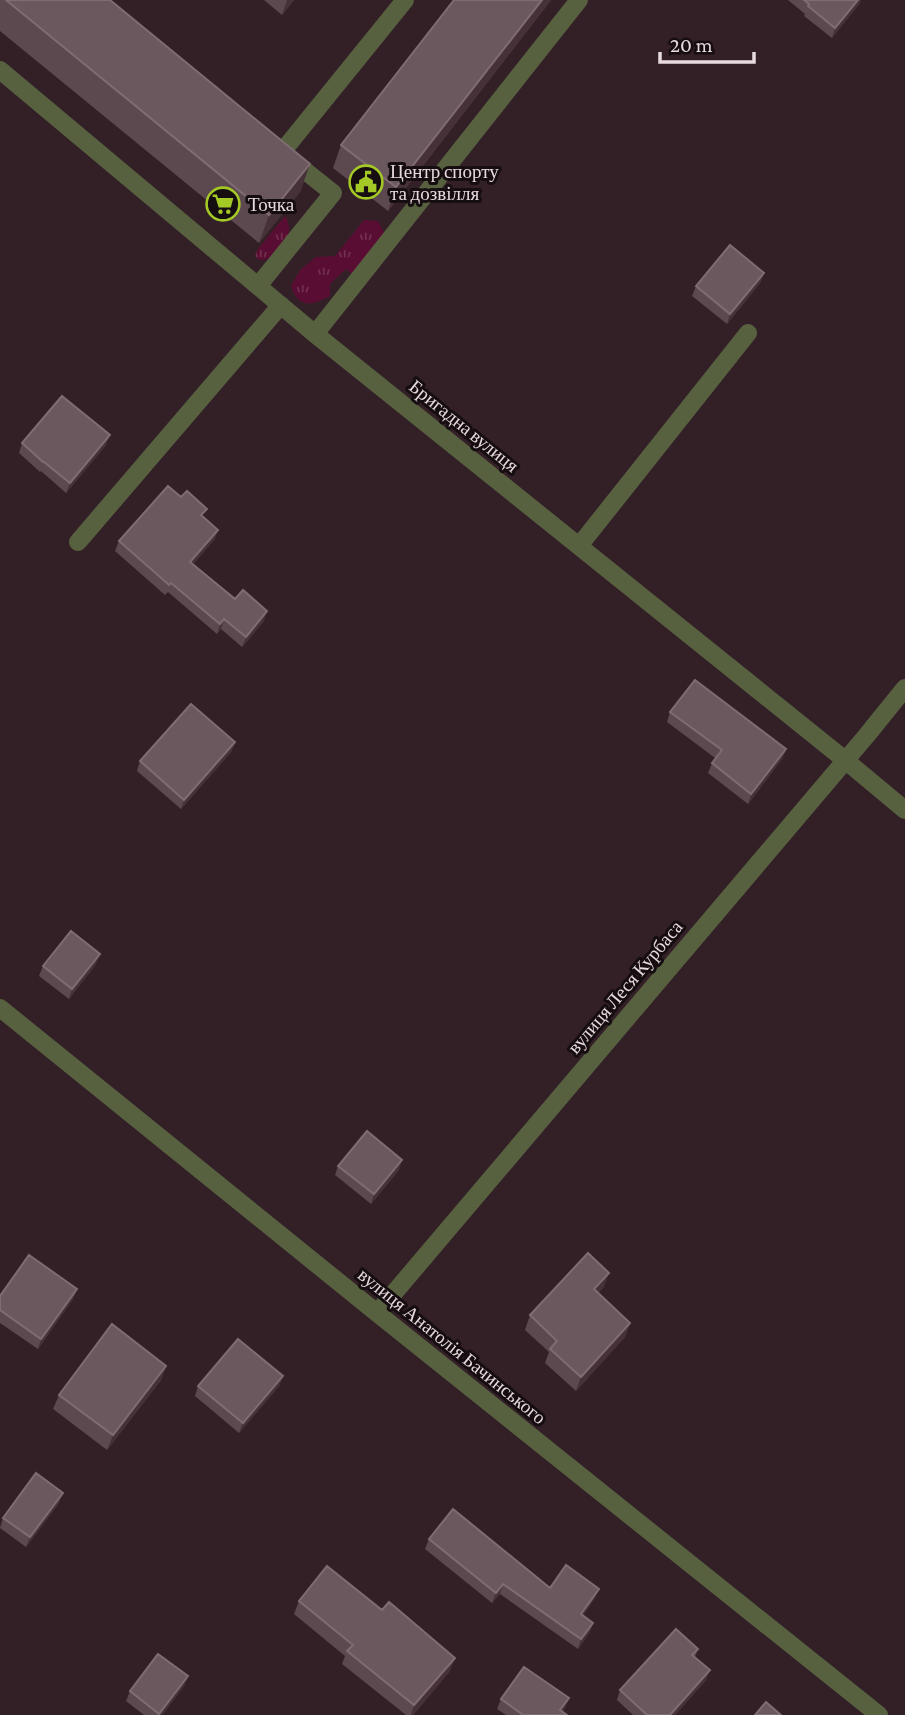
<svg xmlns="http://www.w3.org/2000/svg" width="905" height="1715" font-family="'Crimson Pro',serif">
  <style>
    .grass { fill: url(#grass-tufts) }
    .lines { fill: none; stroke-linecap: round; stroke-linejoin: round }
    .minor { stroke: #576140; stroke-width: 18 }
    .wall { fill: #5c484f }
    .shaded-wall { fill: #463138 }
    .building { fill: #6b585e; stroke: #7f6c72; stroke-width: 2 }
    .labels { text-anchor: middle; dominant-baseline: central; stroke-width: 6; stroke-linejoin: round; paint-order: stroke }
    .poi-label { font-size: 19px; fill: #e7dade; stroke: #150d10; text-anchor: start }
    .street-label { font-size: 19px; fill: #e7dade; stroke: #150d10 }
  </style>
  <defs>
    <pattern id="grass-tufts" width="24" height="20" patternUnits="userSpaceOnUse" patternTransform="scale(1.75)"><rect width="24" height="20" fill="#590d32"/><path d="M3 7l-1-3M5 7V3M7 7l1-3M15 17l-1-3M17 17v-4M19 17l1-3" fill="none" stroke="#71304f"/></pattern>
  </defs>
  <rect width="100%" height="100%" fill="#332027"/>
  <path class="grass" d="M 285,216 C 295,230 286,251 271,258 C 267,260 263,259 259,260 L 255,256 L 258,249 Z
    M 364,220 L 378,221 L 386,236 L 355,276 L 346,269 L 330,284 L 330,296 C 311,306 299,309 291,286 L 300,270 L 316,257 L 335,256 Z"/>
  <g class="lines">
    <path class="minor" d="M 0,70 L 315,334 L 845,760 L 905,810
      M 282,152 L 405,0
      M 258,286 L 333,193 L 289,158
      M 315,334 L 579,0
      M 78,542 L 281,305
      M 579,546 L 748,333
      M 0,1008 L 377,1313 L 879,1715
      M 377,1313 L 867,735 L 905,688"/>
  </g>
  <path class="wall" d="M 0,0 L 110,0 L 310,164 L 300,192 L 259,243 L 0,31 Z
    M 264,0 L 294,0 L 282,15 Z
    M 551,0 L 388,211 L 333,168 L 341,145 Z
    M 788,0 L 861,0 L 859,4 L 832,38 L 804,16 L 805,14 Z
    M 764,273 L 760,283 L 727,324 L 692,296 L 696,286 Z
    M 22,443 L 106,445 L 66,493 L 41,471 L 40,472 L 19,453 Z
    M 204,517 L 218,530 L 214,540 L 193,564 L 264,621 L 242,647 L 221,629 L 217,634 L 168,592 L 165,595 L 115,551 L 119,541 Z
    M 670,712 L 786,749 L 782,759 L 748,804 L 708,773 L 712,763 L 715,758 L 667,722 Z
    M 235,742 L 231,752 L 181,809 L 137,771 L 140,761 Z
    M 96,964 L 69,999 L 39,976 L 43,966 Z
    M 338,1166 L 399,1170 L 371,1204 L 335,1175 Z
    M 604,1287 L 598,1293 L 630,1323 L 625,1337 L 576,1391 L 545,1363 L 549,1352 L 525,1330 L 530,1315 Z
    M 77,1289 L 73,1299 L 38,1349 L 0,1323 L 0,1296 Z
    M 166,1366 L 161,1380 L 107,1450 L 53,1409 L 59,1395 Z
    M 283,1376 L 279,1386 L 239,1433 L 195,1396 L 198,1386 Z
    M 59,1503 L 26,1547 L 0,1528 L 3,1518 Z
    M 429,1539 L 550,1588 L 595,1598 L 583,1615 L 593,1623 L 589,1633 L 578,1649 L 500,1594 L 492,1603 L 425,1549 Z
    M 299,1601 L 450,1671 L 413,1715 L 406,1715 L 342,1664 L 345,1656 L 294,1614 Z
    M 698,1649 L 695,1657 L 706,1680 L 675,1715 L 633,1715 L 617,1700 L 620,1690 Z
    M 188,1676 L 184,1686 L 162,1715 L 144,1715 L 126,1701 L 130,1691 Z
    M 569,1698 L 563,1712 L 567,1715 L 506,1715 L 497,1709 L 501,1699 Z"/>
  <path class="shaded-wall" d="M 287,0 L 294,0 L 282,15 Z
    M 542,0 L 551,0 L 388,211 L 396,187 Z
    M 858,0 L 861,0 L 859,4 L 832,38 L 835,28 Z
    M 310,164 L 300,192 L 259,243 L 269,215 Z
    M 764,273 L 760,283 L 727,324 L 730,314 Z
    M 110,435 L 106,445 L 66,493 L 70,483 Z
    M 218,530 L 214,540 L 186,572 L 190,562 Z
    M 267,611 L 264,621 L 242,647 L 246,637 Z
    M 224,619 L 221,629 L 217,634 L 220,624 Z
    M 235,742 L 231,752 L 181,809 L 184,800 Z
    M 786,749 L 782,759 L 748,804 L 751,794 Z
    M 100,954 L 96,964 L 69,999 L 72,989 Z
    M 402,1160 L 399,1170 L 371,1204 L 374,1194 Z
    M 609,1273 L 604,1287 L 589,1303 L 594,1289 Z
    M 77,1289 L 73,1299 L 38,1349 L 41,1339 Z
    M 630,1323 L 625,1337 L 576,1391 L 581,1377 Z
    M 166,1366 L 161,1380 L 107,1450 L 113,1435 Z
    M 283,1376 L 279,1386 L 239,1433 L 243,1423 Z
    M 63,1493 L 59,1503 L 26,1547 L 30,1537 Z
    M 503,1584 L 500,1594 L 492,1603 L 496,1593 Z
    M 599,1589 L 595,1598 L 578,1623 L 581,1614 Z
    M 593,1623 L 589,1633 L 578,1649 L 581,1639 Z
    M 455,1658 L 450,1671 L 413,1715 L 411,1715 L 414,1705 Z
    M 710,1670 L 706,1680 L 675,1715 L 670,1715 Z
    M 188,1676 L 184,1686 L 162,1715 L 159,1715 Z
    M 569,1698 L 565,1708 L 560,1715 L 560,1710 Z"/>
  <path class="building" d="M 6,0 L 110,0 L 310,164 L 269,215 Z
    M 454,0 L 542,0 L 396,187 L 341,145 Z
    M 804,0 L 858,0 L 835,28 L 808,6 L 809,4 Z
    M 730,245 L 764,273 L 730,314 L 696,286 Z
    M 62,396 L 110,435 L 70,483 L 44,462 L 43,462 L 22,443 Z
    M 168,486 L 181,497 L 187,491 L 207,509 L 201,515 L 218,530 L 190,562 L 235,599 L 243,590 L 267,611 L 246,637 L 224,619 L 220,624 L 171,583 L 169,585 L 119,541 Z
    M 695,680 L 786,749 L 751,794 L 712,763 L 722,750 L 670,712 Z
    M 191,704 L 235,742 L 184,800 L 140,761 Z
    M 71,931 L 100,954 L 72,989 L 43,966 Z
    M 367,1131 L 402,1160 L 374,1194 L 338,1166 Z
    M 588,1253 L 609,1273 L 594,1289 L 630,1323 L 581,1377 L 550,1349 L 557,1341 L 530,1315 Z
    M 29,1255 L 77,1289 L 41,1339 L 0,1310 L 0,1296 Z
    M 112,1324 L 166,1366 L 113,1435 L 59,1395 Z
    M 238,1339 L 283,1376 L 243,1423 L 198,1386 Z
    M 36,1473 L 63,1493 L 30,1537 L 3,1518 Z
    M 453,1509 L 550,1588 L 566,1565 L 599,1589 L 581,1614 L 593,1623 L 581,1639 L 503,1584 L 496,1593 L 429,1539 Z
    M 327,1566 L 382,1610 L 389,1602 L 455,1658 L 414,1705 L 347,1651 L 353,1645 L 299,1601 Z
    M 676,1629 L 698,1649 L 692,1655 L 710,1670 L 670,1715 L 647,1715 L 620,1690 Z
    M 158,1654 L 188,1676 L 159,1714 L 130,1691 Z
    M 524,1667 L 569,1698 L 560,1710 L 567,1715 L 523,1715 L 501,1699 Z
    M 766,1702 L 781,1715 L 755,1715 Z"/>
  <defs>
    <symbol id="civic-ring" viewBox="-11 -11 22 22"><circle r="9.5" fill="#150d10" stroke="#a4c825" stroke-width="1.5"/><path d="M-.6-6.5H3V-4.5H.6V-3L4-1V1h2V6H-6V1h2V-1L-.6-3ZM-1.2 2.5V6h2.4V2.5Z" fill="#a4c825"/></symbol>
    <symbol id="supermarket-ring" viewBox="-11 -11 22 22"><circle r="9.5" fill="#150d10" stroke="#a4c825" stroke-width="1.5"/><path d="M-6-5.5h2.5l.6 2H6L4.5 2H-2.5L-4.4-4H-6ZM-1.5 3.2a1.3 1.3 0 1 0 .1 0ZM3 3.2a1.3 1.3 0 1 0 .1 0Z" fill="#a4c825"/></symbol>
  </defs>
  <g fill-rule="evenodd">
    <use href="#civic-ring" x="347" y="163" width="38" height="38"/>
    <use href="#supermarket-ring" x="204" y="185" width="38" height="38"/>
  </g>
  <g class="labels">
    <g class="poi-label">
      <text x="390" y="171">Центр спорту<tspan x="390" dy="22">та дозвілля</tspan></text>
      <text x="248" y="204">Точка</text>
    </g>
    <g class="street-label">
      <text transform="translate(464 426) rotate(39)">Бригадна вулиця</text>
      <text transform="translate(625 987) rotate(-50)">вулиця Леся Курбаса</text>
      <text transform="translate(452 1346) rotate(39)">вулиця Анатолія Бачинського</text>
    </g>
  </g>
  <path d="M660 52v10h94v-10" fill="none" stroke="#e7dade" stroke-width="3.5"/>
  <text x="670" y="52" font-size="21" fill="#e7dade" stroke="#150d10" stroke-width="5" paint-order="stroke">20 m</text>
</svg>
